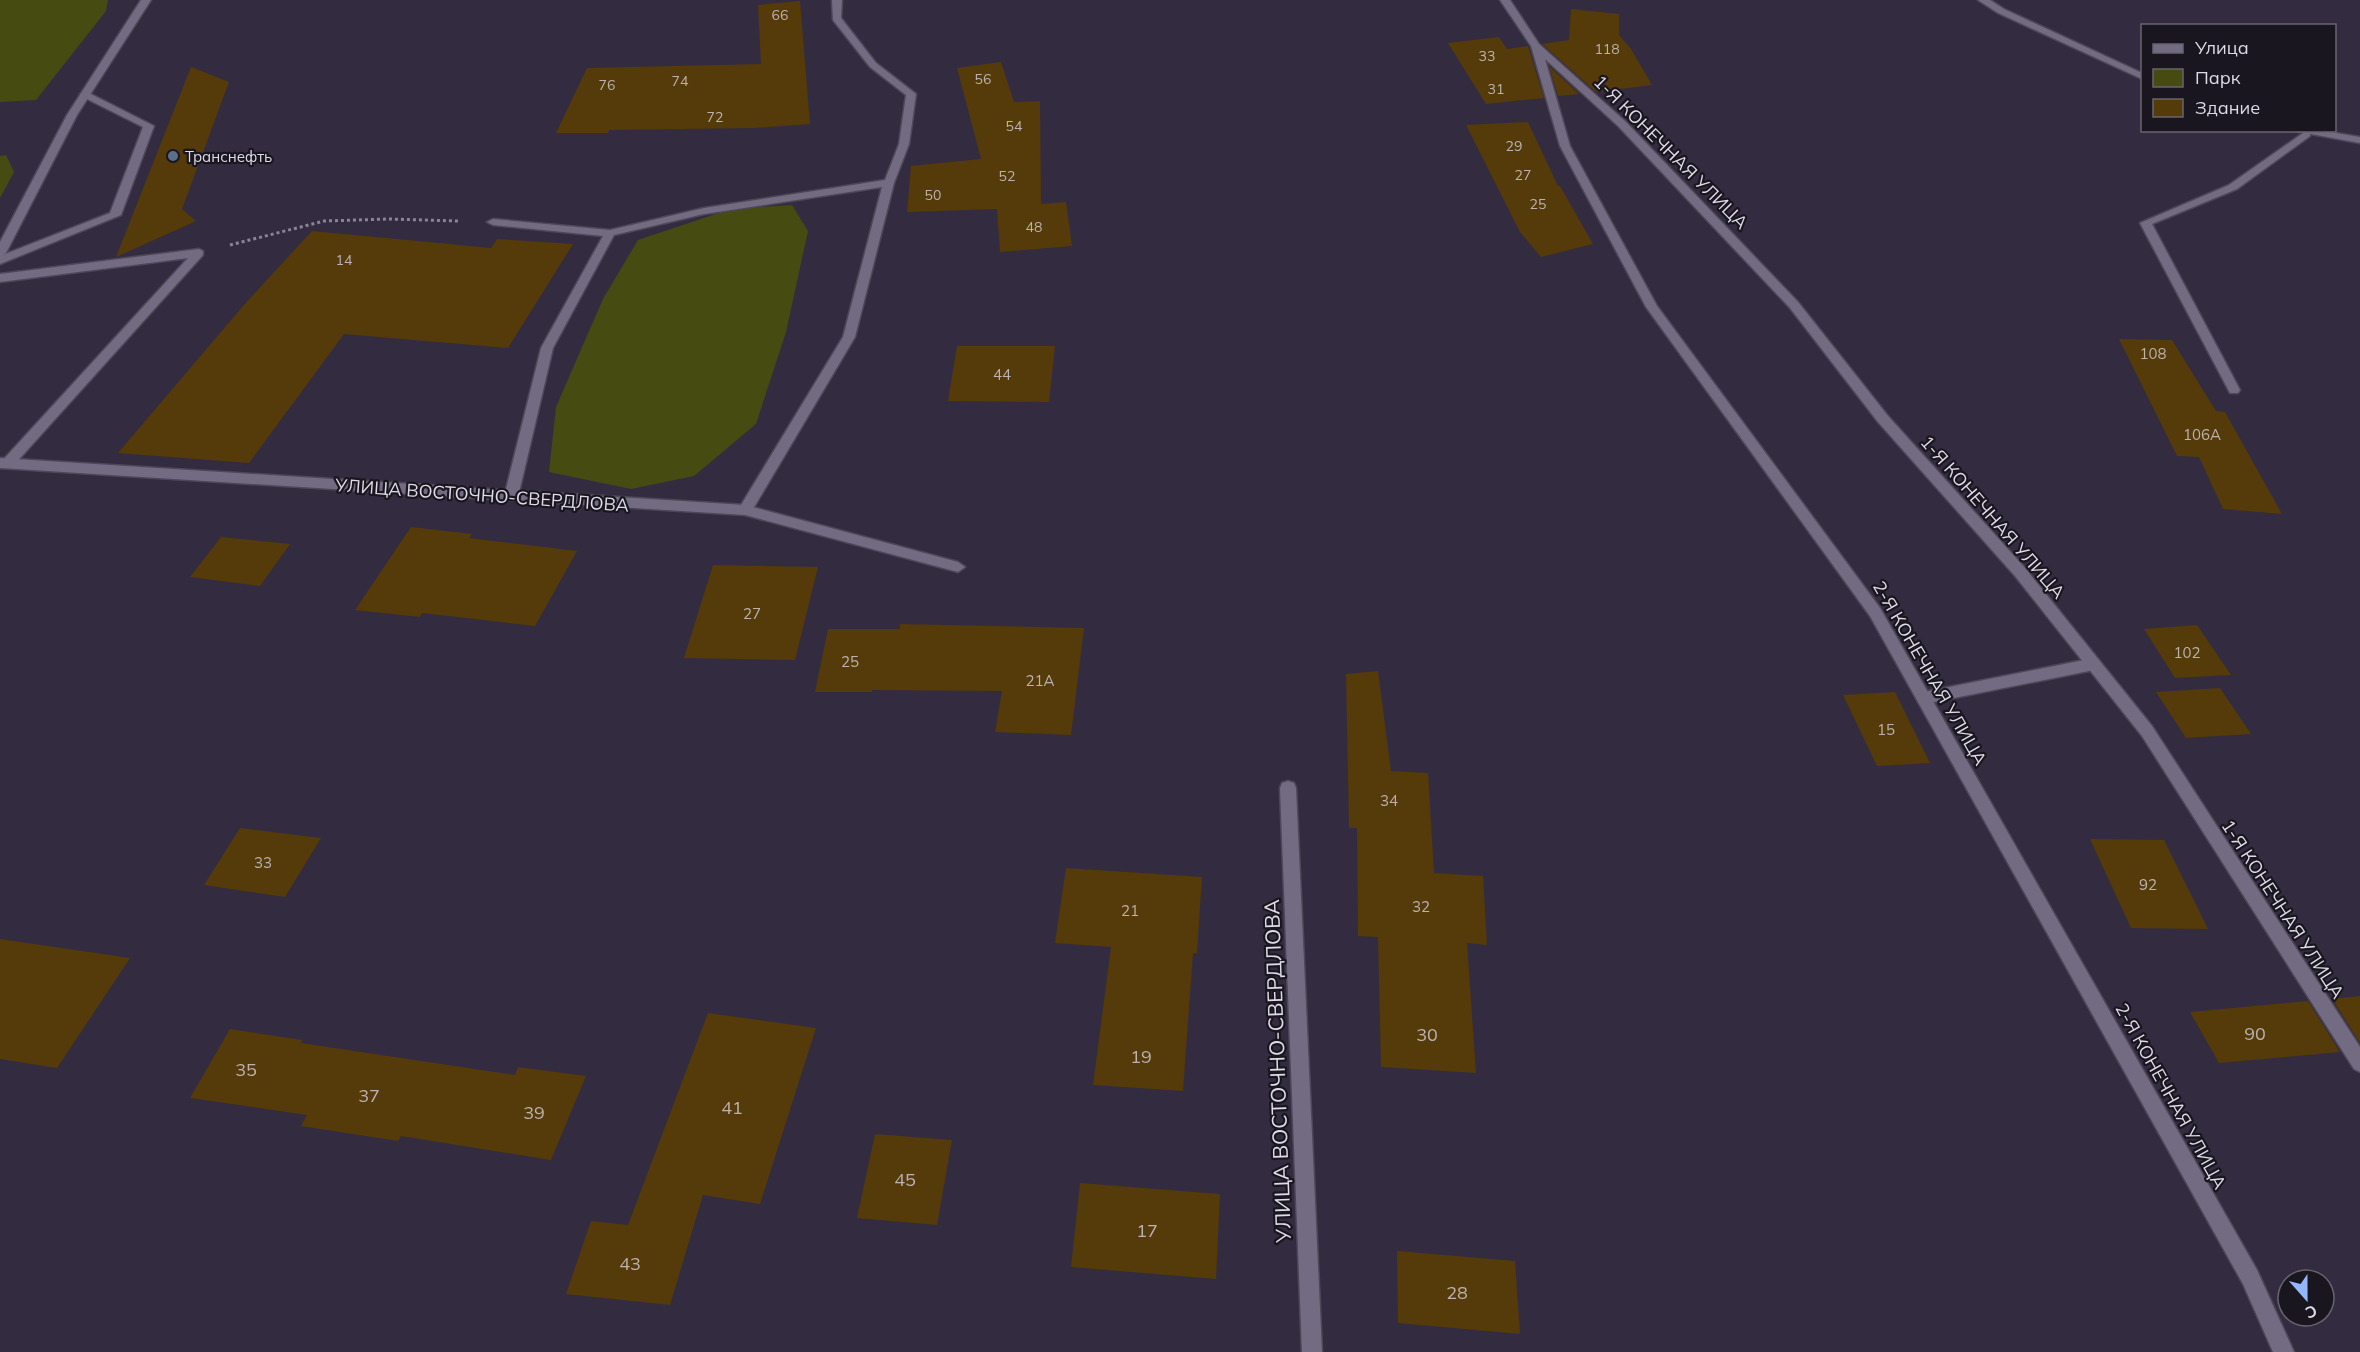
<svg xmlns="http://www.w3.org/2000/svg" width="2360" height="1352" font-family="Mulish,sans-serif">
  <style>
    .green { fill: #464b11 }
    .building { fill: #553a0a }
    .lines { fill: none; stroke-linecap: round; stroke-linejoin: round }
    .lane-casing { stroke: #4e4758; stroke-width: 3 }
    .street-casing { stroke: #4e4758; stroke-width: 3 }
    .secondary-casing { stroke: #4e4758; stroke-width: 3 }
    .path { stroke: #8a8495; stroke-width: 3; stroke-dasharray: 3 3; stroke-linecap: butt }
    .lane { fill: #736b82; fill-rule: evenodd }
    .street { fill: #736b82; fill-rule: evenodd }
    .secondary { fill: #736b82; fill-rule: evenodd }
    .service-dot { fill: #5c6f8a; stroke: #19161f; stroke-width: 2 }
    .labels { text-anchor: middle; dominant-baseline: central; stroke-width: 4.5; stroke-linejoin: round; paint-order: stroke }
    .far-number-label { font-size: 14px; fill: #bcb2b0 }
    .far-poi-label { font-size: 15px; fill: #dedae7; stroke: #19161f; text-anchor: start }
    .number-label { font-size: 15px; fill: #bcb2b0 }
    .street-label { font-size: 18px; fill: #dedae7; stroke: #19161f }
    .near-number-label { font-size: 18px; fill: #bcb2b0 }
    .near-street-label { font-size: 21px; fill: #dedae7; stroke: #19161f }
  </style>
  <rect width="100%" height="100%" fill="#332c40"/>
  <path class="green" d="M 0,0 L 108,0 L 106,11 L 36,100 L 0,102 Z
    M 6,155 L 14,172 L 0,198 L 0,156 Z
    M 792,205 L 808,231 L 786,332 L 756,424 L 694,476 L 631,489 L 549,472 L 556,407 L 603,299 L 638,240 L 731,209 Z"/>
  <path class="building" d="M 800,1 L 810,124 L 754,128 L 609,130 L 608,133 L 556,133 L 587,68 L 761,64 L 758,5 Z
    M 1571,9 L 1619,14 L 1619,35 L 1631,49 L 1652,85 L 1596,92 L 1542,44 L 1569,40 Z
    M 1499,37 L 1507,49 L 1528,46 L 1544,98 L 1486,104 L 1448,43 Z
    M 1001,62 L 1014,102 L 1040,101 L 1041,204 L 1066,202 L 1072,246 L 1000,252 L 997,209 L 907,212 L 911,166 L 981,159 L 957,68 Z
    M 1549,66 L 1579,94 L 1558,96 Z
    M 191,67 L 229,82 L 182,209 L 196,221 L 116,257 Z
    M 1528,122 L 1558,186 L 1560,186 L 1593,244 L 1541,257 L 1520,232 L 1466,125 Z
    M 312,231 L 491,248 L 497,239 L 573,244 L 508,348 L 344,334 L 249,463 L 118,453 L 243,306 Z
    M 2119,339 L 2172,340 L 2216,411 L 2225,412 L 2282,514 L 2223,509 L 2199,457 L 2177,456 Z
    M 957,346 L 1055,346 L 1049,402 L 948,401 Z
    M 411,527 L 472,534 L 469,538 L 577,551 L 535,626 L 422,613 L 420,617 L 355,610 Z
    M 221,537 L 290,544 L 260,586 L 190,577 Z
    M 713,565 L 818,567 L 795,660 L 684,658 Z
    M 900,624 L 1084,628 L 1071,735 L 995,732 L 1002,691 L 872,690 L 872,692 L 815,692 L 828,629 L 900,629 Z
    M 2197,625 L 2231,675 L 2175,678 L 2144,629 Z
    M 1378,671 L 1391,771 L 1428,773 L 1434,873 L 1483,876 L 1487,945 L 1467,943 L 1476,1073 L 1381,1067 L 1378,937 L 1358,936 L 1357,828 L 1349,828 L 1346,674 Z
    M 2220,688 L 2251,734 L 2186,738 L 2156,692 Z
    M 1895,692 L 1930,763 L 1877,766 L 1843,695 Z
    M 240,828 L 321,838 L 285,897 L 204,885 Z
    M 2090,839 L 2164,840 L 2208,929 L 2131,928 Z
    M 1066,868 L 1202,877 L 1197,953 L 1193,953 L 1183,1091 L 1093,1085 L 1111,947 L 1055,943 Z
    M 0,939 L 130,958 L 57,1068 L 0,1059 Z
    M 2360,996 L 2360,1043 L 2332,999 Z
    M 2308,1001 L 2340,1052 L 2219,1063 L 2190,1012 Z
    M 708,1013 L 816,1028 L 760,1204 L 703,1195 L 670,1305 L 566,1294 L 591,1221 L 628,1225 Z
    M 230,1029 L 302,1040 L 301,1043 L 515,1075 L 518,1067 L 586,1076 L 551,1160 L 401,1136 L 398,1141 L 301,1126 L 307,1115 L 190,1098 Z
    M 875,1134 L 952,1140 L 937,1225 L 857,1218 Z
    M 1080,1183 L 1220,1194 L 1216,1279 L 1071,1267 Z
    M 1397,1251 L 1515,1261 L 1520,1334 L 1398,1323 Z"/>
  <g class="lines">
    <defs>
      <path id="lane" d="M 832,0 L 842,0 L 841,18 L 876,63 L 916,94 L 909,144 L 894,183 L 855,337 L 750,514 L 740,514 L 738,510 L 843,337 L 882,187 L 704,214 L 614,235 L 553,348 L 518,497 L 516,500 L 506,500 L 504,497 L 541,348 L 603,236 L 493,225 L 487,222 L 493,219 L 610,230 L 704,208 L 885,180 L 899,144 L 906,95 L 870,67 L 833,20 Z
        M 85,91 L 154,126 L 121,215 L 0,264 L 0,256 L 110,213 L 143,127 L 81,96 L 80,94 Z
        M 2306,131 L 2310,132 L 2310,136 L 2237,189 L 2152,224 L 2240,390 L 2238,393 L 2230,393 L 2140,223 L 2229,185 Z
        M 199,249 L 203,251 L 203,255 L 12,467 L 2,467 L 0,464 L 2,461 L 188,258 L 0,282 L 0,274 Z
        M 2094,658 L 2099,660 L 2101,664 L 2099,668 L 2094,670 L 1924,704 L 1919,702 L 1916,698 L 1919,694 L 1924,692 Z"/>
      <path id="street" d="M 1500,0 L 1510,0 L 1539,44 L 1626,122 L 1798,302 L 1888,416 L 2025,568 L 2152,726 L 2360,1047 L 2360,1072 L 2354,1069 L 2142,736 L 2015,576 L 1878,422 L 1790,308 L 1618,126 L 1545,59 L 1570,146 L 1657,306 L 1880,608 L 2257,1270 L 2294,1352 L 2273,1352 L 2243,1284 L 1870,616 L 1646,307 L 1560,146 L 1531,46 Z
        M 1978,0 L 1990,0 L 2004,9 L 2142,73 L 2142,79 L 1998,13 Z
        M 2289,130 L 2318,130 L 2360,137 L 2360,143 Z
        M 0,458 L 745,505 L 958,562 L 965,567 L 958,572 L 745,515 L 0,468 Z
        M 1288,781 L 1294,783 L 1296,788 L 1322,1352 L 1302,1352 L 1280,788 L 1282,783 Z"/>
      <path id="secondary" d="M 141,0 L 151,0 L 77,115 L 6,253 L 0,257 L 0,242 L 67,115 Z"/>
    </defs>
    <use href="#lane" class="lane-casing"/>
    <use href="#street" class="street-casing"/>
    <use href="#secondary" class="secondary-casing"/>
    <path class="path" d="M 230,245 L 324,221 L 388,219 L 459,221"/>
    <use href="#lane" class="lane"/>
    <use href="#street" class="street"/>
    <use href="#secondary" class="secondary"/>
  </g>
  <circle class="service-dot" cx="173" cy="156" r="6"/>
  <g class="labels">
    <g class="far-number-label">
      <text x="780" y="15">66</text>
      <text x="1607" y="49">118</text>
      <text x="1487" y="56">33</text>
      <text x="983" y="79">56</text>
      <text x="680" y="81">74</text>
      <text x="607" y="85">76</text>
      <text x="1496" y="89">31</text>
      <text x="715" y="117">72</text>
      <text x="1014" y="126">54</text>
      <text x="1514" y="146">29</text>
      <text x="1523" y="175">27</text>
      <text x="1007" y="176">52</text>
      <text x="933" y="195">50</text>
      <text x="1538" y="204">25</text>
      <text x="1034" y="227">48</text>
      <text x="344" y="260">14</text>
    </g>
    <g class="far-poi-label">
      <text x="185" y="156">Транснефть</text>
    </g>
    <g class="number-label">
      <text x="2153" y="353">108</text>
      <text x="1002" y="374">44</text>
      <text x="2202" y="434">106А</text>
      <text x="752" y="613">27</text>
      <text x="2187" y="652">102</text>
      <text x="850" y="661">25</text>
      <text x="1040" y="680">21А</text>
      <text x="1886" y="729">15</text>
      <text x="1389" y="800">34</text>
      <text x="263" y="862">33</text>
      <text x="2148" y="884">92</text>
      <text x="1421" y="906">32</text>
      <text x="1130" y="910">21</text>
    </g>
    <g class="street-label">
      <text transform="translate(1671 152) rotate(45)">1-Я КОНЕЧНАЯ УЛИЦА</text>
      <text transform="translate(482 495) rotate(4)">УЛИЦА ВОСТОЧНО-СВЕРДЛОВА</text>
      <text transform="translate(1993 517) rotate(49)">1-Я КОНЕЧНАЯ УЛИЦА</text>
      <text transform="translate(1930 673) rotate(60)">2-Я КОНЕЧНАЯ УЛИЦА</text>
      <text transform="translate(2283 909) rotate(57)">1-Я КОНЕЧНАЯ УЛИЦА</text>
      <text transform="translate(2171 1096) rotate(61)">2-Я КОНЕЧНАЯ УЛИЦА</text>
    </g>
    <g class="near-number-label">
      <text x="2255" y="1033">90</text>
      <text x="1427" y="1034">30</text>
      <text x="1141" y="1056">19</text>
      <text x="246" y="1069">35</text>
      <text x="369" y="1095">37</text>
      <text x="732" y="1107">41</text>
      <text x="534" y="1112">39</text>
      <text x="905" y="1179">45</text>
      <text x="1147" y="1230">17</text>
      <text x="630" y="1263">43</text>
      <text x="1457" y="1292">28</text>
    </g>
    <g class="near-street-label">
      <text transform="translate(1277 1071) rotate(-92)">УЛИЦА ВОСТОЧНО-СВЕРДЛОВА</text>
    </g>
  </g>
  <rect x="2141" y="24" width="195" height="108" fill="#19161f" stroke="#68646f" stroke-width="1.5"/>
  <rect x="2153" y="44" width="30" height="9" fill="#736b82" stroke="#68646f" stroke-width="1.5"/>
  <text x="2195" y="54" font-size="18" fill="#dedae7">Улица</text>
  <rect x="2153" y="69" width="30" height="18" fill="#464b11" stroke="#68646f" stroke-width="1.5"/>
  <text x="2195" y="84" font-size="18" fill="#dedae7">Парк</text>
  <rect x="2153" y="99" width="30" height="18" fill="#553a0a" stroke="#68646f" stroke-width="1.5"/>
  <text x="2195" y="114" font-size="18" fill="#dedae7">Здание</text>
  <g transform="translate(2306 1298) rotate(159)"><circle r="28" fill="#19161f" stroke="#68646f" stroke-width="1.5"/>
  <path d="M0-4.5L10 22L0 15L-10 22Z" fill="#92b7fd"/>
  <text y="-9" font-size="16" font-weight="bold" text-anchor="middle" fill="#dedae7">С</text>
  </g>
</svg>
